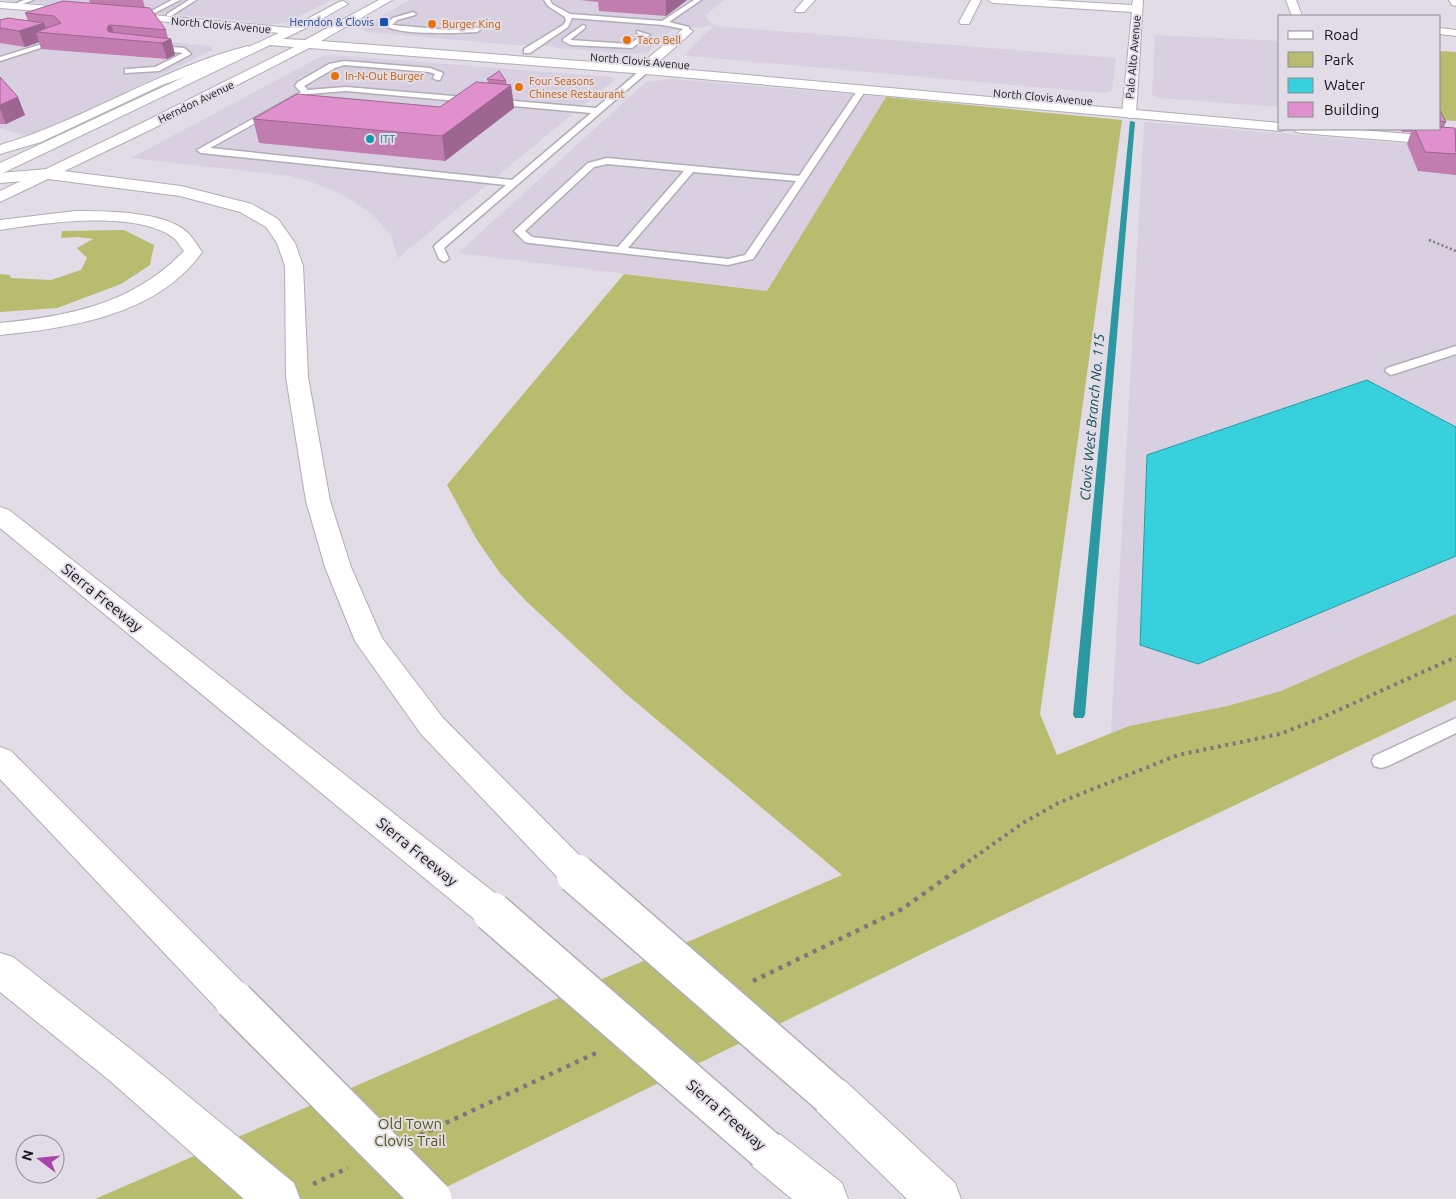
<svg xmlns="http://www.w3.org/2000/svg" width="1456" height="1199" font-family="Ubuntu,sans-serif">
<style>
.built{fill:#d8d0e1}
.green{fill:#b7bc6f}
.water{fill:#36d1dd;stroke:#2c98a2}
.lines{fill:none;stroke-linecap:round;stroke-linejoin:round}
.stream{fill:#2c98a2;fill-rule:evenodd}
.lane-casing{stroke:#b1acb6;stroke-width:3}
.street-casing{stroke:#b1acb6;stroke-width:2}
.secondary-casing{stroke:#b1acb6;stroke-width:2}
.primary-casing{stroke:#b1acb6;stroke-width:2}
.highway-casing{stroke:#b1acb6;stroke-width:2}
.path-far2{stroke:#7c787f;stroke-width:2.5;stroke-dasharray:2 2.5;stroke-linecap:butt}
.path-far1{stroke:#7c787f;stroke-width:4;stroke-dasharray:3 4.5;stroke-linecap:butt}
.path{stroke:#7c787f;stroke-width:4.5;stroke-dasharray:4 5.5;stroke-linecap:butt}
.lane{fill:#fff;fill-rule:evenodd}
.street{fill:#fff;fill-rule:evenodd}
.secondary{fill:#fff;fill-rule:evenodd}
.primary{fill:#fff;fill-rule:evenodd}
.highway{fill:#fff;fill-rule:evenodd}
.highway-bridge-casing{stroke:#b1acb6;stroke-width:42;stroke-linecap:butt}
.highway-bridge{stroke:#fff;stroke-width:39}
.wall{fill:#c17db0}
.shaded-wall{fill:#9d6690}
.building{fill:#e091cd;stroke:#9d6690}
.transit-dot{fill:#1a4fb4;stroke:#e1dce6;stroke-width:2}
.food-dot{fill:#e8710a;stroke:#e1dce6;stroke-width:2}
.culture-dot{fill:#0f9aa8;stroke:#e1dce6;stroke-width:2}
.labels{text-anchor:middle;stroke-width:4;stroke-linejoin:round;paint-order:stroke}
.far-transit-label{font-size:11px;fill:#164399;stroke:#e1dce6;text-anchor:end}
.far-food-label{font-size:11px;fill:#c56008;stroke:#e1dce6;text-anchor:start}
.far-street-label{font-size:11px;fill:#161418;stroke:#e1dce6}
.far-culture-label{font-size:11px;fill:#0d838f;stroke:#e1dce6;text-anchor:start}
.water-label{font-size:14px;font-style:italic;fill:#0a4c51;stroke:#e1dce6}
.near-street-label{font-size:15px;fill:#161418;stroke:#e1dce6}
.near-park-label{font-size:15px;fill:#56590e;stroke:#e1dce6}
</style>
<rect width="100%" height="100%" fill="#e1dce6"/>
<path class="built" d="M 1,0 L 331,0 L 288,22 L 268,25 L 238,20 Z
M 409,0 L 724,0 L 705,16 L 714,26 L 1116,58 L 1112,91 L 1103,93 L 689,56 L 685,54 L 713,26 L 672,30 L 647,53 L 633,54 L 557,48 L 552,46 L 513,45 L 367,32 L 361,28 Z
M 0,22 L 113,37 L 211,46 L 213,50 L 30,137 L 0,128 Z
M 1155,35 L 1280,41 L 1280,107 L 1159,98 L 1152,95 Z
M 332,55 L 611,77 L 614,80 L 398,258 L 391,235 L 373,215 L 347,197 L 314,183 L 290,176 L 131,158 L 322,56 Z
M 673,79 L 886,97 L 767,291 L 458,253 L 646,82 Z
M 1144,122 L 1456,148 L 1456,614 L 1281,691 L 1227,706 L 1129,726 L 1111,733 Z"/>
<path class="green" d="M 1440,51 L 1456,52 L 1456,121 L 1441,120 L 1440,118 Z
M 886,97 L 1122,120 L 1040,714 L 1057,755 L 1129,726 L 1227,706 L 1281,691 L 1456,614 L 1456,700 L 936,947 L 422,1199 L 95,1199 L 842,875 L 625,693 L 525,600 L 500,573 L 477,540 L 447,485 L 624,274 L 767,291 Z
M 124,230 L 154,245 L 150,265 L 121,284 L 57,308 L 0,312 L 0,274 L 10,275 L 11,278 L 51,280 L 81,270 L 87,258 L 77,248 L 93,239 L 79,237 L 61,238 L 62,231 Z"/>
<path class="water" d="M 1367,380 L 1456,427 L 1456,556 L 1198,664 L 1140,645 L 1147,455 Z"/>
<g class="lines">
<path class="stream" d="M 1130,121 L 1135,122 L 1085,715 L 1083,718 L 1075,718 L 1073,715 Z"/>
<defs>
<path id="lane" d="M 24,0 L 33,0 L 15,7 L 10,6 Z
M 172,0 L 180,0 L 145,18 L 140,17 Z
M 189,0 L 196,0 L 171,16 L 167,16 L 167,14 Z
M 544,0 L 550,0 L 552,4 L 570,14 L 662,21 L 694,0 L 701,0 L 669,22 L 689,27 L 689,32 L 685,32 L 683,29 L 663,25 L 572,18 L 568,27 L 530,53 L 524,53 L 524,49 L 563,25 L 566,21 L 565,17 L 548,6 Z
M 413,12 L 416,14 L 415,15 L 397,20 L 392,25 L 449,30 L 477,28 L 480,30 L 477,32 C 457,33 399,36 384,25 L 393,18 Z
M 583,25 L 585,26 L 585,28 L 570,40 L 630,44 L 642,35 L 637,33 L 637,31 L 650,35 L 632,48 L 571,45 L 563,41 L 563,39 Z
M 58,37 L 63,38 L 59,42 L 0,61 L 0,57 L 55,40 Z
M 148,45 L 184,48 L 191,54 L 159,71 L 125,73 L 125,69 L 128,69 L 155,67 L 183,53 L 151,49 L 147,47 Z
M 344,61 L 430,68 L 443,73 L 440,80 L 437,80 L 433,78 L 435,74 L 429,72 L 344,65 L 335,68 L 304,86 L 308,90 L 346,87 L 596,108 L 643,68 L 650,70 L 444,248 L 449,259 L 444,262 L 439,259 L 434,247 L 435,245 L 506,185 L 201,153 L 197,150 L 301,92 L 295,86 L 298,82 L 329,64 ZM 346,91 L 591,113 L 512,180 L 210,148 L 308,94 Z
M 859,88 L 866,90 L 753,259 L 728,265 L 529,243 L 525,242 L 514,231 L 588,163 L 607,158 L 799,176 ZM 607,164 L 684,171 L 618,247 L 532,237 L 525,231 L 594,167 ZM 693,172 L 796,181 L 745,255 L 728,259 L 628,248 Z
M 1456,346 L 1456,354 L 1391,375 L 1385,371 L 1387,368 Z
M 1456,718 L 1456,733 L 1388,766 L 1381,768 L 1374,766 L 1372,761 L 1374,756 Z"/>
<path id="street" d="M 804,0 L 815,0 L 804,12 L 796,12 L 795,10 Z
M 971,0 L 981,0 L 969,24 L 961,24 L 959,22 Z
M 988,0 L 1045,0 L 1132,5 L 1133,0 L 1143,0 L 1136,114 L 1134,117 L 1129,118 L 1122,114 L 1132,12 L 993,3 Z
M 1286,0 L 1296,0 L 1302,16 L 1292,16 Z
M 1449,0 L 1456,0 L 1456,6 L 1452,5 Z
M 687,28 L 693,31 L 691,33 L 655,65 L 647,65 L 645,62 L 647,59 L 683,29 Z
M 1440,28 L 1456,30 L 1456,36 L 1440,34 Z"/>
<path id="secondary" d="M 0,2 L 75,8 L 80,11 L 75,14 L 0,8 Z
M 121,12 L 291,28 L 297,31 L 291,34 L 117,17 L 115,15 Z"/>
<path id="primary" d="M 379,0 L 392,0 L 321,41 L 646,66 L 1280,123 L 1280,129 L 1286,129 L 1280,131 L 646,74 L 309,48 L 152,129 L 0,202 L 0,191 L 142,123 L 294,47 L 270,45 L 5,172 L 0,174 L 0,163 L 298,24 L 339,2 L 343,1 L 348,4 L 306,28 L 283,39 L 305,40 Z
M 1294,129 L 1350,129 L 1456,138 L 1456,146 L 1301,133 L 1296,132 Z"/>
<path id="highway" d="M 248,46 L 254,50 L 252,53 L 162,85 L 41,142 L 0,154 L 0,145 C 85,120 161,68 248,46 Z
M 48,169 L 181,186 L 252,204 L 278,219 L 295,243 L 303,266 L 308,377 L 330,501 L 351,567 L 382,638 L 443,718 L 588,864 L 594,874 L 588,884 L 576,888 L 564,884 L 421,734 L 355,641 L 325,567 L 306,501 L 286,377 L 285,266 L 277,243 L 266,227 L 240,212 L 180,196 L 48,179 L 0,183 L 0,173 Z
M 75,211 C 105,211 166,211 188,233 C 193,238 198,246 202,252 C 158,315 70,328 0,335 L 0,323 C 70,316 133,304 184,251 C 181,248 178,242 175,239 C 138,209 44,223 0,230 L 0,220 Z
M 0,507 L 9,510 L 505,901 L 510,912 L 505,923 L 492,927 L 479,923 L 0,528 Z
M 0,747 L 11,751 L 248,988 L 253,1000 L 248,1012 L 234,1017 L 220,1012 L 0,779 Z
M 0,953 L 13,957 L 137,1054 L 294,1183 L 300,1199 L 244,1199 L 109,1080 L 0,992 Z
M 830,1075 L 845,1081 L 955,1183 L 961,1199 L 907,1199 L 815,1109 L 809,1095 L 815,1081 Z
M 766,1129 L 781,1135 L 842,1183 L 848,1199 L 792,1199 L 751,1165 L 745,1150 L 751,1135 Z"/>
</defs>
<use href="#lane" class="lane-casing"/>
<use href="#street" class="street-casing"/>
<use href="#secondary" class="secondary-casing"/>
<use href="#primary" class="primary-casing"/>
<use href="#highway" class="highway-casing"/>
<path class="path-far2" d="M 1429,240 L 1456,251"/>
<path class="path-far1" d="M 962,866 L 1023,823 L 1058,803 L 1178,755 L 1280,734 L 1321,718 L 1456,657"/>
<path class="path" d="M 753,981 L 902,909 L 964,865
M 420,1135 L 598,1052
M 313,1184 L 348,1168"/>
<use href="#lane" class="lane"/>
<use href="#street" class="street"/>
<use href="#secondary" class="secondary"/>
<use href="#primary" class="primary"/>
<use href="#highway" class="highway"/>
<defs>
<path id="highway-bridge" d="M 576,874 L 830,1095
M 492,912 L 766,1150
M 234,1000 L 432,1199"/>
</defs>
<use href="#highway-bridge" class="highway-bridge-casing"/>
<use href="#highway-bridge" class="highway-bridge"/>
</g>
<path class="wall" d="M 89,0 L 143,0 L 145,8 L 166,30 L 168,38 L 171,39 L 175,55 L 167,59 L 41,49 L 39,42 L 25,47 L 0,43 L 0,20 L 28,21 L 25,13 L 90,3 Z
M 580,0 L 687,0 L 666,16 L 599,11 L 598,2 Z
M 0,77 L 25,115 L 6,124 L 0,124 Z
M 487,79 L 506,81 L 507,84 L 511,85 L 514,108 L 445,161 L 259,143 L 253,119 L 440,107 L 488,83 Z
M 1440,111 L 1446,122 L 1444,127 L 1456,129 L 1456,175 L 1418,171 L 1407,144 L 1411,132 L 1402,132 L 1400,129 L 1440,129 Z"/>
<path class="shaded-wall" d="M 666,0 L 687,0 L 666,16 Z
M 44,23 L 47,33 L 36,32 L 39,42 L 25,47 L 19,31 Z
M 111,25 L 116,39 L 107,30 L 108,26 Z
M 171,39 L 175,55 L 167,59 L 162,43 Z
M 511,85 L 514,108 L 445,161 L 442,136 Z
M 18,97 L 25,115 L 6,124 L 0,109 L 0,105 Z"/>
<path class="building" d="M 63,1 L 150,8 L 166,30 L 111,25 L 108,26 L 107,30 L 109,32 L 171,39 L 162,43 L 36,32 L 61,23 L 54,16 L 25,13 Z
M 8,18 L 44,23 L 19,31 L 0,28 L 0,20 Z
M 499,71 L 506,81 L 487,79 Z
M 0,77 L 18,97 L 0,105 Z
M 476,82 L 511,85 L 442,136 L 253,119 L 297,94 L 440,107 Z
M 1440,111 L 1446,122 L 1440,121 Z
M 1440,127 L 1455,128 L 1456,154 L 1425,152 L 1415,129 L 1440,129 Z"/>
<rect class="transit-dot" x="379" y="17" width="10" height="10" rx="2.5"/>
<g class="food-dot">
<circle cx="432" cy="24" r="5"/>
<circle cx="627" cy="40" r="5"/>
<circle cx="335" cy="76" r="5"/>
<circle cx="519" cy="87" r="5"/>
</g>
<circle class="culture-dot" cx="370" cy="139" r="5"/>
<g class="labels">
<g class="far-transit-label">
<text x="374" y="26">Herndon &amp; Clovis</text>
</g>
<g class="far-food-label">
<text x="442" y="28">Burger King</text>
<text x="637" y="44">Taco Bell</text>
<text x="345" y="80">In-N-Out Burger</text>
<text x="529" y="85">Four Seasons<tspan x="529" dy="13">Chinese Restaurant</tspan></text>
</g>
<g class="far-street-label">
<text transform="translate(221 25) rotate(5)" y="4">North Clovis Avenue</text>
<text transform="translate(1133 57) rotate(-85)" y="4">Palo Alto Avenue</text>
<text transform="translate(640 61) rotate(5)" y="4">North Clovis Avenue</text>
<text transform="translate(1043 97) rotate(5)" y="4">North Clovis Avenue</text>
<text transform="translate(196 102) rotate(-26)" y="4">Herndon Avenue</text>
</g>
<g class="far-culture-label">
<text x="380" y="143">ITT</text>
</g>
<g class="water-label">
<text transform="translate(1092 417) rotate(-85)" y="5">Clovis West Branch No. 115</text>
</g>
<g class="near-street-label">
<text transform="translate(102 598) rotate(39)" y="5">Sierra Freeway</text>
<text transform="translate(417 852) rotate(39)" y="5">Sierra Freeway</text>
<text transform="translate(726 1115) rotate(41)" y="5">Sierra Freeway</text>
</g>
<g class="near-park-label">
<text x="410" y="1129">Old Town<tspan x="410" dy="17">Clovis Trail</tspan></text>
</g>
</g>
<rect x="1278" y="15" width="162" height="115" fill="#e1dce6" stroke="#908c94"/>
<rect x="1288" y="31" width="25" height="8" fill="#ffffff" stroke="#908c94"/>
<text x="1324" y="40" font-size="15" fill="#161418">Road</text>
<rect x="1288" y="52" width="25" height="15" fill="#b7bc6f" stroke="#908c94"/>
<text x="1324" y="65" font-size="15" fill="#161418">Park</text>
<rect x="1288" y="78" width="25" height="15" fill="#36d1dd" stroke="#908c94"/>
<text x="1324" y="90" font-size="15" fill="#161418">Water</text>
<rect x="1288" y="102" width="25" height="15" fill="#e091cd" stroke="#908c94"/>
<text x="1324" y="115" font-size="15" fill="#161418">Building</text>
<g transform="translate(40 1159) rotate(286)"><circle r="24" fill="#e1dce6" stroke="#908c94"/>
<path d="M0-4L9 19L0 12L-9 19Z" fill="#a743a9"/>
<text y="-8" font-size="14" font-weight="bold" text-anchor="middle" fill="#161418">N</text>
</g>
</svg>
